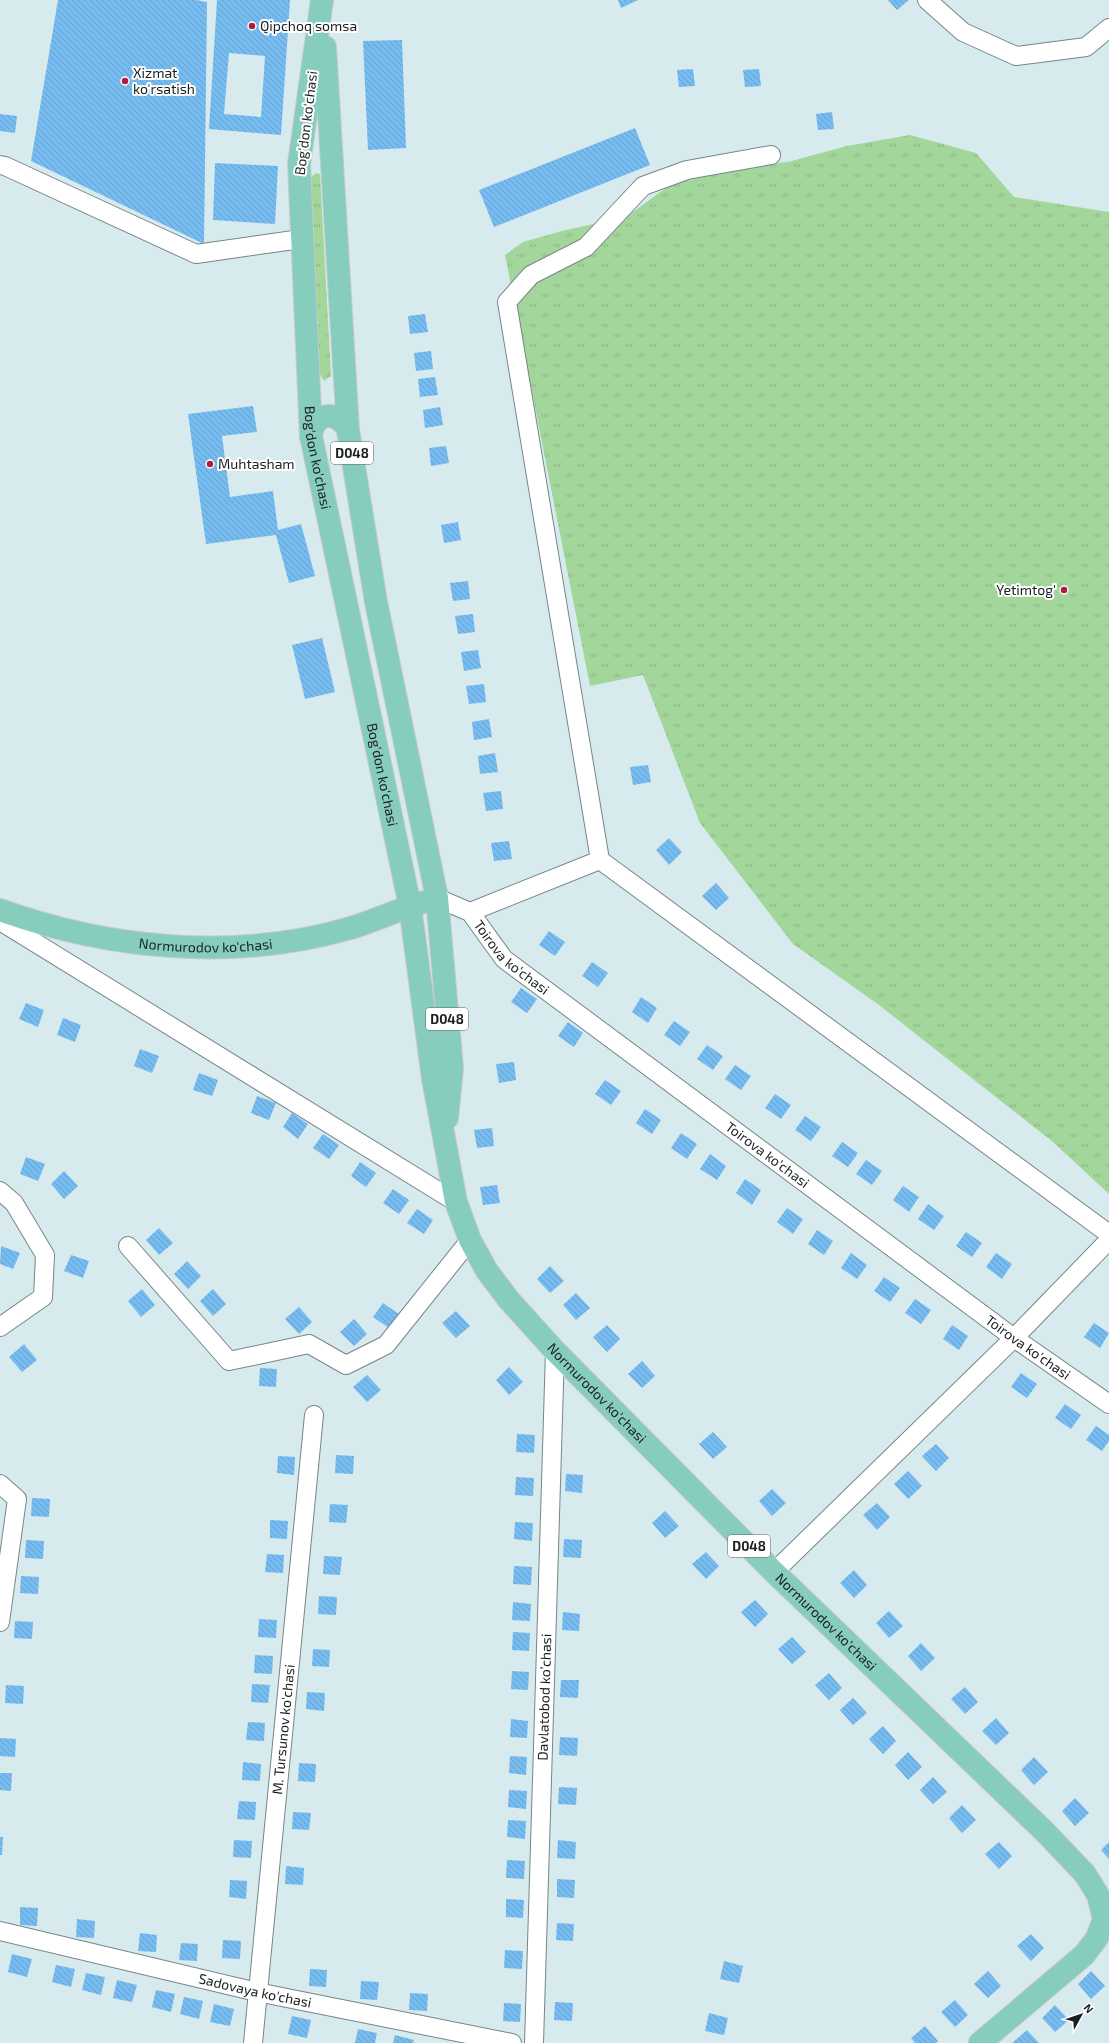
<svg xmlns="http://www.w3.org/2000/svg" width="1109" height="2043" font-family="'Exo 2',sans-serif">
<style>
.grass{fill:url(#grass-tufts)}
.building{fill:url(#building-back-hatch);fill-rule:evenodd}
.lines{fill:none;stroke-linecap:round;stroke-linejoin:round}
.minor-casing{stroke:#768689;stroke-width:20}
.major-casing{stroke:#c8c9ca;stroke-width:24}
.minor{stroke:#fff;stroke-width:18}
.major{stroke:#86cdbe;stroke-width:22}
.poi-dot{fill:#b01c3a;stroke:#fff;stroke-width:1.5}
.labels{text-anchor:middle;stroke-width:4;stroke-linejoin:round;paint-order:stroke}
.shield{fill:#fff;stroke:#5e6264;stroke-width:1}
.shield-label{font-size:13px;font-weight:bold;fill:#191f21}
.poi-label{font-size:14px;fill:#191f21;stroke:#fff;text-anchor:start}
.street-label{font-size:14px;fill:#191f21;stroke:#fff}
</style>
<defs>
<pattern id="grass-tufts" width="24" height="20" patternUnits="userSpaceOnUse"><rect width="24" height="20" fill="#a3d69b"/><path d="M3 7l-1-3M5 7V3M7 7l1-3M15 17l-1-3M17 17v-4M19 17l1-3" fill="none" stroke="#8cb785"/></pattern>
<pattern id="building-back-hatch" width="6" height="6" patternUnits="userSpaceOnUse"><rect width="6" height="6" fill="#77bcf1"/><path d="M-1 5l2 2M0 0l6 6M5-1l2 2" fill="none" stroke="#66a1ce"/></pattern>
</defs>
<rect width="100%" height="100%" fill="#d7eaed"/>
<path class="grass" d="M 910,135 L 976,153 L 1014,197 L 1109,212 L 1109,1194 L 1053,1142 L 879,1005 L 793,944 L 700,823 L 643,675 L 590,686 L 505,255 L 523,242 L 566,230 L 626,217 L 670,185 L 701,176 L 742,166 L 788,162 L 847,146 Z
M 316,173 L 320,174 L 331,376 L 324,381 L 319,373 L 311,190 L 311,177 Z"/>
<path class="building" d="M 58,0 L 196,0 L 207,2 L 204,244 L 31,161 Z
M 217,0 L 290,0 L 281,135 L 209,129 ZM 229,53 L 265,56 L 261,117 L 224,114 Z
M 618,0 L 638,0 L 621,8 Z
M 888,0 L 909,0 L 897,10 Z
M 402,40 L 406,148 L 368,150 L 363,41 Z
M 693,69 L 695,86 L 679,87 L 677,70 Z
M 759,69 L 761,86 L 745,87 L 743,70 Z
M 832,112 L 834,129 L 818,130 L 816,114 Z
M 0,114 L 17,116 L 15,133 L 0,131 Z
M 635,128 L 650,165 L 494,227 L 479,190 Z
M 215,163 L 278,166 L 275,224 L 213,220 Z
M 425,314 L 428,332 L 410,334 L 408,316 Z
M 431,351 L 433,369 L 416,371 L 414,353 Z
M 435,377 L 438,395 L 420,397 L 418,379 Z
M 253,406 L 257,432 L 222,436 L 230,497 L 273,491 L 278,530 L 301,524 L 315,576 L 289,583 L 276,535 L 206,544 L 188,414 Z
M 440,407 L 443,425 L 425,428 L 423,410 Z
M 446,446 L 449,463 L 431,466 L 429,448 Z
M 458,522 L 461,540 L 444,543 L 441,525 Z
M 468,581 L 470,599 L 453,601 L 450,583 Z
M 473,614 L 475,632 L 458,634 L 455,616 Z
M 322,638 L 335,692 L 305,699 L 292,645 Z
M 478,650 L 481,668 L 464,671 L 461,652 Z
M 484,684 L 486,702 L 469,704 L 466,686 Z
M 489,719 L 492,737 L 474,740 L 472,722 Z
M 495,753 L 498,772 L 480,774 L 478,756 Z
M 648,765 L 651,782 L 633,785 L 630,767 Z
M 501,791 L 503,809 L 486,811 L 483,793 Z
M 669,838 L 682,852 L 669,865 L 656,850 Z
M 509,841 L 512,859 L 494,861 L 491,843 Z
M 716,883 L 729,898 L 716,910 L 702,896 Z
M 549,931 L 565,942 L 555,956 L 539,945 Z
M 592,962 L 608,973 L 598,987 L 582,976 Z
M 521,988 L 537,999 L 527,1013 L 511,1002 Z
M 641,997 L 657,1008 L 648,1023 L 632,1012 Z
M 26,1003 L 44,1010 L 38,1027 L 19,1019 Z
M 63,1018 L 81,1025 L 75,1042 L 57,1035 Z
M 674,1021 L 690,1032 L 680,1046 L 664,1035 Z
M 568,1022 L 583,1033 L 574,1047 L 558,1036 Z
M 707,1045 L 723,1056 L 713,1070 L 697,1059 Z
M 140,1049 L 159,1056 L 152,1073 L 134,1066 Z
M 514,1062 L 516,1080 L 499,1083 L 496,1064 Z
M 735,1065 L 751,1076 L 741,1090 L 725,1079 Z
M 199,1073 L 218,1080 L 212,1096 L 193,1090 Z
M 605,1080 L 621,1091 L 611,1105 L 595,1094 Z
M 775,1094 L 791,1105 L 781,1119 L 765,1108 Z
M 257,1096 L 276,1103 L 269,1120 L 251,1113 Z
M 645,1109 L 661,1120 L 652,1134 L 636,1123 Z
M 292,1113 L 308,1124 L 298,1139 L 283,1127 Z
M 805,1116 L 821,1127 L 811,1141 L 795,1130 Z
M 492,1128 L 494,1146 L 477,1148 L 474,1130 Z
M 681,1133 L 697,1144 L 687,1159 L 671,1148 Z
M 323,1134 L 339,1145 L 329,1159 L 313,1148 Z
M 842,1142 L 858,1153 L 848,1167 L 832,1156 Z
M 710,1154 L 726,1166 L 717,1180 L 700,1169 Z
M 26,1157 L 45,1164 L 38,1181 L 20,1174 Z
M 866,1160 L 882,1171 L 872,1185 L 856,1174 Z
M 360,1162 L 376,1173 L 366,1187 L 351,1176 Z
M 64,1171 L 78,1186 L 64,1199 L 51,1184 Z
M 745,1179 L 761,1190 L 752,1205 L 736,1193 Z
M 497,1185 L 500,1203 L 483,1205 L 480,1187 Z
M 903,1186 L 919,1197 L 909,1212 L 893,1200 Z
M 393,1189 L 409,1200 L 399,1214 L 383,1203 Z
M 928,1204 L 944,1216 L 934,1230 L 918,1219 Z
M 787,1208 L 803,1219 L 793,1234 L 777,1222 Z
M 417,1209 L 433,1220 L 424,1234 L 407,1223 Z
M 159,1228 L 173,1243 L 159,1255 L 146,1240 Z
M 817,1230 L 833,1241 L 824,1255 L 808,1244 Z
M 966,1232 L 982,1243 L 972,1257 L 956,1246 Z
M 1,1246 L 20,1253 L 13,1269 L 0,1264 Z
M 851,1253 L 867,1265 L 857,1279 L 841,1268 Z
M 996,1253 L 1012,1264 L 1002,1279 L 986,1267 Z
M 71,1255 L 89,1261 L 83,1278 L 64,1271 Z
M 187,1261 L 201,1276 L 188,1289 L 174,1274 Z
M 550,1266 L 564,1281 L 550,1293 L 537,1279 Z
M 884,1277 L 900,1288 L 890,1302 L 874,1291 Z
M 142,1289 L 155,1305 L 141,1317 L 128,1301 Z
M 213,1289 L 226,1304 L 213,1316 L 200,1301 Z
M 576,1293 L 590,1308 L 576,1320 L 563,1305 Z
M 915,1299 L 931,1310 L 921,1324 L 905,1313 Z
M 383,1303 L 399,1314 L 389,1328 L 373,1317 Z
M 299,1307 L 312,1322 L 299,1334 L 285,1319 Z
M 456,1311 L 470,1326 L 456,1338 L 442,1323 Z
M 354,1319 L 367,1334 L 354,1346 L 340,1332 Z
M 1094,1323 L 1109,1333 L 1100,1348 L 1084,1337 Z
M 607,1325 L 620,1339 L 607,1352 L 593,1337 Z
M 952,1325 L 968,1336 L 959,1350 L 943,1339 Z
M 24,1344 L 37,1360 L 22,1372 L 9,1357 Z
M 642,1361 L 655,1376 L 642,1388 L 628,1374 Z
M 509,1367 L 523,1382 L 509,1395 L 496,1380 Z
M 260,1368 L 277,1369 L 276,1387 L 259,1386 Z
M 1021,1373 L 1037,1384 L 1027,1398 L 1011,1387 Z
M 367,1375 L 381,1390 L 367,1402 L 353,1387 Z
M 1065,1404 L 1081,1415 L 1071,1429 L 1055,1418 Z
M 1096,1426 L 1109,1435 L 1109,1441 L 1102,1451 L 1086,1440 Z
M 713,1432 L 727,1447 L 713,1459 L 699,1444 Z
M 517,1434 L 535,1435 L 534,1453 L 516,1452 Z
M 936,1444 L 949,1458 L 936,1471 L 922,1456 Z
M 336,1455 L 354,1456 L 353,1474 L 335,1473 Z
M 278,1456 L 295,1457 L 294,1475 L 277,1473 Z
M 908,1471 L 922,1486 L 908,1499 L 894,1484 Z
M 566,1474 L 583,1475 L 582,1493 L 565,1491 Z
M 516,1477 L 534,1478 L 533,1496 L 515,1495 Z
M 772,1489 L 786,1503 L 772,1516 L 759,1501 Z
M 32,1498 L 50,1499 L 49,1517 L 31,1516 Z
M 877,1503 L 890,1517 L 877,1530 L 863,1515 Z
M 330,1504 L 348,1505 L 346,1523 L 329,1522 Z
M 665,1511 L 679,1526 L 665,1538 L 652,1523 Z
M 270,1520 L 288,1521 L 287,1539 L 270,1538 Z
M 515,1522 L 533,1523 L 532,1541 L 514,1539 Z
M 564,1539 L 582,1540 L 581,1558 L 563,1557 Z
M 26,1540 L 44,1541 L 43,1559 L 25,1558 Z
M 706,1552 L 719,1566 L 706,1579 L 692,1564 Z
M 267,1554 L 284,1555 L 283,1573 L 265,1572 Z
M 324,1556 L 342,1557 L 340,1575 L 323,1574 Z
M 514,1566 L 532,1567 L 531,1585 L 513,1584 Z
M 854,1570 L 867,1585 L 854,1598 L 840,1583 Z
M 21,1576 L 39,1577 L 38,1594 L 20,1593 Z
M 319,1596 L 337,1597 L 336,1615 L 318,1614 Z
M 755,1600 L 768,1614 L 755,1627 L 741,1612 Z
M 513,1602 L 531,1604 L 530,1621 L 512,1620 Z
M 889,1611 L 903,1626 L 889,1638 L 876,1623 Z
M 563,1612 L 580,1614 L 579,1631 L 562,1630 Z
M 259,1619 L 277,1620 L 276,1638 L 258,1637 Z
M 15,1621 L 33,1622 L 32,1639 L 14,1638 Z
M 513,1632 L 530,1633 L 529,1651 L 512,1650 Z
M 792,1637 L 806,1652 L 792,1664 L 778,1649 Z
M 921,1643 L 935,1658 L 921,1671 L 908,1656 Z
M 313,1649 L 330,1650 L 329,1667 L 312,1666 Z
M 255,1655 L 273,1656 L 272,1674 L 254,1673 Z
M 512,1671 L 529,1672 L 528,1690 L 511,1689 Z
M 829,1673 L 842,1688 L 829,1700 L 815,1685 Z
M 561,1680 L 579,1680 L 578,1698 L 560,1697 Z
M 252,1684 L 270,1685 L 268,1703 L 251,1702 Z
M 6,1685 L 24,1686 L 23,1704 L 5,1703 Z
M 965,1687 L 978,1702 L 965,1714 L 951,1699 Z
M 307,1692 L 325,1693 L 324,1711 L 306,1709 Z
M 853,1698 L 867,1713 L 853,1725 L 840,1710 Z
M 996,1718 L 1009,1733 L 996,1745 L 982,1731 Z
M 511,1719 L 528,1721 L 527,1738 L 510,1737 Z
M 248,1722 L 265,1723 L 264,1741 L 246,1740 Z
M 883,1726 L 896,1741 L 883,1754 L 869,1739 Z
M 560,1737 L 578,1738 L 577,1756 L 559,1755 Z
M 0,1738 L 16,1739 L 15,1757 L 0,1756 Z
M 908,1752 L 922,1767 L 908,1780 L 895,1765 Z
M 510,1756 L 527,1757 L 526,1775 L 509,1773 Z
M 1034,1757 L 1048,1772 L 1034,1785 L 1021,1770 Z
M 243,1762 L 261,1764 L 260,1781 L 242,1780 Z
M 299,1763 L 316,1764 L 315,1782 L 298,1781 Z
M 0,1773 L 12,1773 L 11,1791 L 0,1790 Z
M 933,1777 L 947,1792 L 933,1804 L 920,1790 Z
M 559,1787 L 577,1788 L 576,1805 L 558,1804 Z
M 509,1790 L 527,1791 L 526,1809 L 508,1807 Z
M 1075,1798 L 1089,1813 L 1075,1826 L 1062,1811 Z
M 239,1801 L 256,1802 L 255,1820 L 237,1819 Z
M 962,1805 L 976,1820 L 962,1833 L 949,1818 Z
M 293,1812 L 311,1813 L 309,1830 L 292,1829 Z
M 508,1820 L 526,1821 L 525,1839 L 507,1837 Z
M 0,1837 L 3,1837 L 2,1855 L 0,1855 Z
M 234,1840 L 252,1841 L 251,1858 L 233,1857 Z
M 558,1840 L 576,1842 L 575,1859 L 557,1858 Z
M 999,1842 L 1012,1856 L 999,1869 L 985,1854 Z
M 1109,1842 L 1109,1859 L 1101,1850 Z
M 507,1860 L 525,1861 L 524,1879 L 506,1878 Z
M 286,1866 L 304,1868 L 303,1885 L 285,1884 Z
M 557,1879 L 575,1880 L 574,1898 L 557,1897 Z
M 230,1880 L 247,1881 L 246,1899 L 229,1897 Z
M 506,1899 L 524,1900 L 523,1918 L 506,1917 Z
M 20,1907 L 38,1908 L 37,1926 L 20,1925 Z
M 77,1919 L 95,1921 L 94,1938 L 76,1937 Z
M 557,1923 L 574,1924 L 573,1941 L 556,1940 Z
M 140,1933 L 157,1935 L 156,1952 L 138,1951 Z
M 1031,1934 L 1044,1948 L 1031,1961 L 1017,1946 Z
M 223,1940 L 241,1941 L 240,1959 L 222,1958 Z
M 181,1943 L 198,1944 L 197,1961 L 179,1960 Z
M 505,1950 L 523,1951 L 522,1969 L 504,1968 Z
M 12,1954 L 32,1959 L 27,1977 L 8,1972 Z
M 724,1961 L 743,1966 L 739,1983 L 720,1979 Z
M 56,1965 L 75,1969 L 71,1987 L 52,1982 Z
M 310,1969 L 327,1970 L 326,1987 L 309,1986 Z
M 988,1971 L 1001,1986 L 988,1998 L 974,1984 Z
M 1091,1971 L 1105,1986 L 1091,1999 L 1078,1984 Z
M 86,1973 L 105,1977 L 101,1995 L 82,1990 Z
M 117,1980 L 137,1985 L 132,2002 L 113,1998 Z
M 361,1981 L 379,1982 L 377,2000 L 360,1999 Z
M 156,1990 L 175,1994 L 171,2012 L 152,2007 Z
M 410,1993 L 428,1994 L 427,2011 L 409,2010 Z
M 184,1997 L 203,2001 L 199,2019 L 180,2014 Z
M 955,2000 L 968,2015 L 955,2027 L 941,2012 Z
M 555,2002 L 573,2003 L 572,2021 L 554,2020 Z
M 504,2003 L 521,2004 L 520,2022 L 503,2021 Z
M 214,2004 L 234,2009 L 230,2026 L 210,2022 Z
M 1055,2005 L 1069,2020 L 1055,2032 L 1042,2018 Z
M 709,2013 L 728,2018 L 724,2035 L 705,2031 Z
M 292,2016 L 311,2020 L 307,2038 L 288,2034 Z
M 925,2026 L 938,2041 L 936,2043 L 915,2043 L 911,2038 Z
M 358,2029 L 377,2033 L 375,2043 L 355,2043 Z
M 1027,2030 L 1039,2043 L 1012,2043 Z
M 395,2035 L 414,2040 L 413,2043 L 393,2043 Z"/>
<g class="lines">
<defs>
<g id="minor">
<path d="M 927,0 L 963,32 L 1016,56 L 1086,47 L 1109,28"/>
<path d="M 0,165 L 5,166 L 196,254 L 301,239"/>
<path d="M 600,860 L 1109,1234"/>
<path id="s1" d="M 437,898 L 470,912 L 504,959 L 1014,1338 L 1109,1404"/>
<path d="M 470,912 L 600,860 L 507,302 L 531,275 L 586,247 L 643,186 L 687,170 L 771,155"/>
<path d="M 0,921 L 456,1202"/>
<path d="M 0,1191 L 14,1203 L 45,1255 L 43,1297 L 0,1327"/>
<path d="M 128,1246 L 229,1361 L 309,1344 L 346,1365 L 386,1345 L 470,1240"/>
<path d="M 0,1484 L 17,1499 L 0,1622"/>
<path d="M 774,1572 L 1014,1338 L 1109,1240"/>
<path id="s2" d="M 0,1931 L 257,1992 L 512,2043"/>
<path id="s3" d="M 253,2043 L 314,1415"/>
<path id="s4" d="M 534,2043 L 555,1351"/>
</g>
<g id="major">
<path id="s5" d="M 322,0 L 299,164 L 311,436 L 410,906 L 433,1079 L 456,1202 L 470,1240 L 487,1271 L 509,1300 L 555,1351 L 774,1572 L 1045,1832 L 1085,1874 L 1098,1895 L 1104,1919 L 1097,1938 L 1084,1955 L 980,2043"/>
<path d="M 325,47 L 348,430 L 376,602 L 437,898 L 452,1068 L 447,1118"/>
<path d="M 311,436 C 314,412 337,409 348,430"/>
<path id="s6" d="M 0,910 C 109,949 234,961 347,929 C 373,922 398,909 424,902"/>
</g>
</defs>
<use href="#minor" class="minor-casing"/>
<use href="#major" class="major-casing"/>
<use href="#minor" class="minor"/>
<use href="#major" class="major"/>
</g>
<g class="poi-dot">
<circle cx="252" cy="26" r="4"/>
<circle cx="125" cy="81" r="4"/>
<circle cx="210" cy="464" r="4"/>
<circle cx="1064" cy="590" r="4"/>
</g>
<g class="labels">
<g class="shield">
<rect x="331" y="442" width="42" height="22" rx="3"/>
<rect x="426" y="1008" width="42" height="22" rx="3"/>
<rect x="728" y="1535" width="42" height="22" rx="3"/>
</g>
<g class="shield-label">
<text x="352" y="458">D048</text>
<text x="447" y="1024">D048</text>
<text x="749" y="1551">D048</text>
</g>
<g class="poi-label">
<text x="260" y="31">Qipchoq somsa</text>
<text x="133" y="78">Xizmat<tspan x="133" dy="16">ko'rsatish</tspan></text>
<text x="218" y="469">Muhtasham</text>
<text x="1056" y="595" text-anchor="end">Yetimtog'</text>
</g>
<g class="street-label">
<text transform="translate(306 123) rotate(-83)" y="5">Bog'don ko'chasi</text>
<text dy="5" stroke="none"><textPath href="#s5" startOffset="460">Bog'don ko'chasi</textPath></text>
<text dy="5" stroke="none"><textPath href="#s5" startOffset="784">Bog'don ko'chasi</textPath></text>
<text dy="5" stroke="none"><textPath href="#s6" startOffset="210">Normurodov ko'chasi</textPath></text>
<text dy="5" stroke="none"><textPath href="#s1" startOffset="98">Toirova ko'chasi</textPath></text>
<text dy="5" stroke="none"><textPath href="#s1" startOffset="422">Toirova ko'chasi</textPath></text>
<text dy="5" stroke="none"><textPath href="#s1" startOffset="746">Toirova ko'chasi</textPath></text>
<text dy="5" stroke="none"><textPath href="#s5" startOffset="1458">Normurodov ko'chasi</textPath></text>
<text dy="5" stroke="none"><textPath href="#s5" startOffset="1782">Normurodov ko'chasi</textPath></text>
<text dy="5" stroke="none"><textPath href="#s4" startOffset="346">Davlatobod ko’chasi</textPath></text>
<text dy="5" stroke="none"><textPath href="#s3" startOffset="315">M. Tursunov ko'chasi</textPath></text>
<text dy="5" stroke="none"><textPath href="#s2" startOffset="262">Sadovaya ko'chasi</textPath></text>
</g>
</g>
<g transform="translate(1081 2015) rotate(50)" stroke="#ffffff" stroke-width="3" paint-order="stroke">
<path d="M0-3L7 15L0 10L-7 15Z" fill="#191f21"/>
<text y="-6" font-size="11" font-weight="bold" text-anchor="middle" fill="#191f21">N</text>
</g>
</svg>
